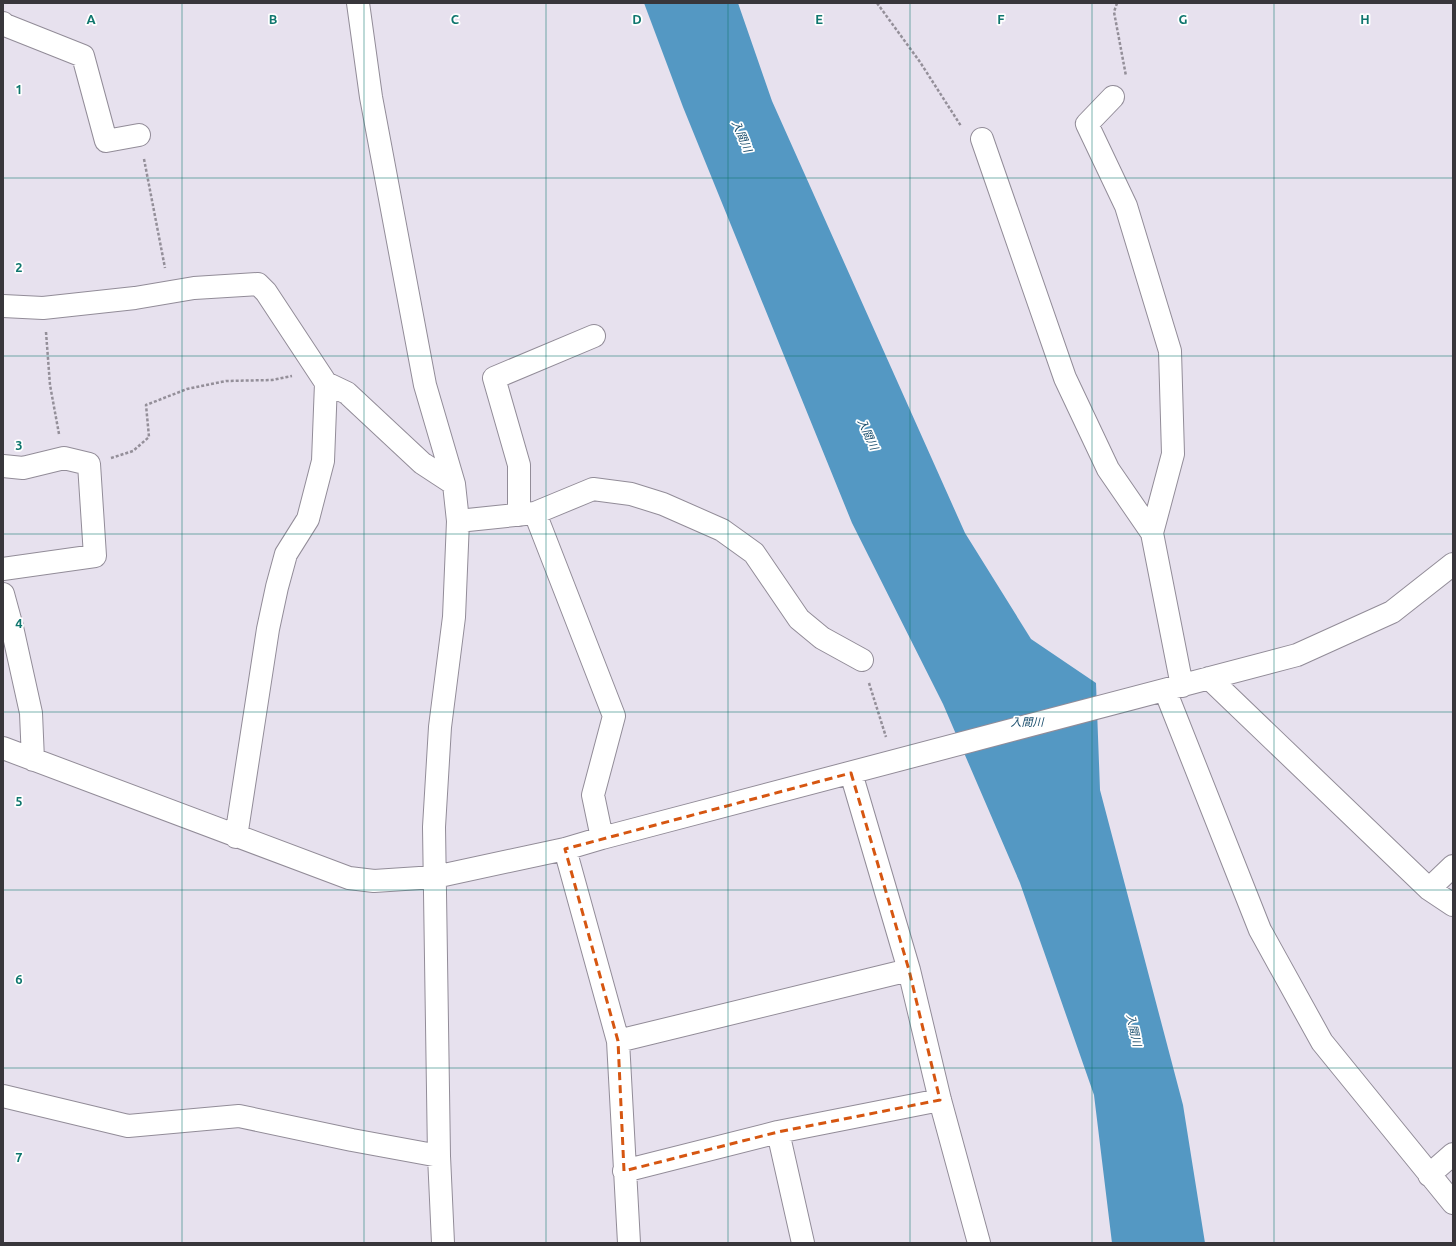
<svg xmlns="http://www.w3.org/2000/svg" width="1456" height="1246" font-family="Ubuntu,'Noto Sans JP',sans-serif">
<style>
.water{fill:#5498c3}
.lines{fill:none;stroke-linecap:round;stroke-linejoin:round}
.minor-casing{stroke:#928c98;stroke-width:24}
.path{stroke:#948f99;stroke-width:2.5;stroke-dasharray:3 2;stroke-linecap:butt}
.minor{stroke:#fff;stroke-width:22}
.marked{fill:none;stroke:#d65611;stroke-width:3;stroke-dasharray:8 5;stroke-linejoin:round}
.grid{fill:none;stroke:#0f766e;stroke-width:1;stroke-opacity:0.55}
.labels{text-anchor:middle;stroke-width:3.5;stroke-linejoin:round;paint-order:stroke}
.water-label{font-size:11px;font-style:italic;fill:#194d6c;stroke:#fff}
.grid-label{font-size:13px;text-anchor:middle;font-weight:bold;fill:#0f766e;stroke:#fff;stroke-width:3.5;stroke-linejoin:round;paint-order:stroke}
</style>
<rect width="100%" height="100%" fill="#e7e1ee"/>
<path class="water" d="M 644,3 L 738,3 L 772,101 L 965,533 L 1031,639 L 1096,683 L 1100,790 L 1183,1105 L 1205,1243 L 1112,1243 L 1094,1095 L 1020,883 L 943,704 L 852,523 L 683,107 Z"/>
<g class="lines">
<defs>
<path id="minor" d="M 358,3 L 371,97 L 425,385 L 454,484 L 458,521 L 454,617 L 440,727 L 434,827 L 439,1156 L 443,1243
M 3,23 L 5,25 L 83,56 L 106,141 L 139,135
M 1113,97 L 1087,124 L 1126,206 L 1170,351 L 1173,454 L 1152,533 L 1182,686
M 982,139 L 1065,378 L 1108,469 L 1152,533
M 3,306 L 43,308 L 135,298 L 194,288 L 258,284 L 266,292 L 326,383 L 323,461 L 308,519 L 286,554 L 277,587 L 268,629 L 236,837
M 326,383 L 347,393 L 422,463 L 454,484
M 3,466 L 23,468 L 64,458 L 89,464 L 95,556 L 3,569
M 535,513 L 614,716 L 593,795 L 602,838
M 519,515 L 519,465 L 494,378 L 594,336
M 458,521 L 535,513 L 593,489 L 631,494 L 663,504 L 722,530 L 754,553 L 799,619 L 822,638 L 862,660
M 3,594 L 12,627 L 31,713 L 33,760
M 1209,678 L 1429,889 L 1453,905
M 1165,690 L 1260,930 L 1322,1042 L 1453,1203
M 3,748 L 349,878 L 374,881 L 435,877 L 565,849 L 602,838 L 1297,655 L 1392,612 L 1453,564
M 851,773 L 909,970 L 940,1100 L 979,1243
M 565,849 L 618,1041 L 629,1243
M 1429,889 L 1453,866
M 618,1041 L 909,970
M 3,1096 L 128,1126 L 239,1116 L 352,1140 L 439,1156
M 778,1132 L 803,1243
M 624,1171 L 778,1132 L 940,1100
M 1429,1175 L 1453,1154"/>
</defs>
<use href="#minor" class="minor-casing"/>
<path class="path" d="M 877,3 L 920,62 L 961,126
M 1117,3 L 1114,12 L 1126,76
M 144,159 L 165,268
M 46,332 L 50,385 L 59,434
M 111,458 L 133,451 L 149,437 L 146,405 L 187,389 L 226,381 L 272,380 L 292,376
M 869,683 L 886,737"/>
<use href="#minor" class="minor"/>
</g>
<path class="marked" d="M 851,773 L 909,970 L 940,1100 L 778,1132 L 624,1171 L 618,1041 L 565,849 Z"/>
<path class="grid" d="M 182,3 L 182,1243M 364,3 L 364,1243M 546,3 L 546,1243M 728,3 L 728,1243M 910,3 L 910,1243M 1092,3 L 1092,1243M 1274,3 L 1274,1243M 3,178 L 1453,178M 3,356 L 1453,356M 3,534 L 1453,534M 3,712 L 1453,712M 3,890 L 1453,890M 3,1068 L 1453,1068"/>
<g class="labels">
<g class="water-label">
<text transform="translate(742 136) rotate(67)" y="4">入間川</text>
<text transform="translate(868 434) rotate(65)" y="4">入間川</text>
<text x="1027" y="726">入間川</text>
<text transform="translate(1134 1030) rotate(77)" y="4">入間川</text>
</g>
</g>
<g class="grid-label">
<text x="91" y="24">A</text>
<text x="273" y="24">B</text>
<text x="455" y="24">C</text>
<text x="637" y="24">D</text>
<text x="819" y="24">E</text>
<text x="1001" y="24">F</text>
<text x="1183" y="24">G</text>
<text x="1365" y="24">H</text>
<text x="19" y="94">1</text>
<text x="19" y="272">2</text>
<text x="19" y="450">3</text>
<text x="19" y="628">4</text>
<text x="19" y="806">5</text>
<text x="19" y="984">6</text>
<text x="19" y="1162">7</text>
</g>
<rect width="1456" height="1246" fill="none" stroke="#38363b" stroke-width="8"/>
</svg>
